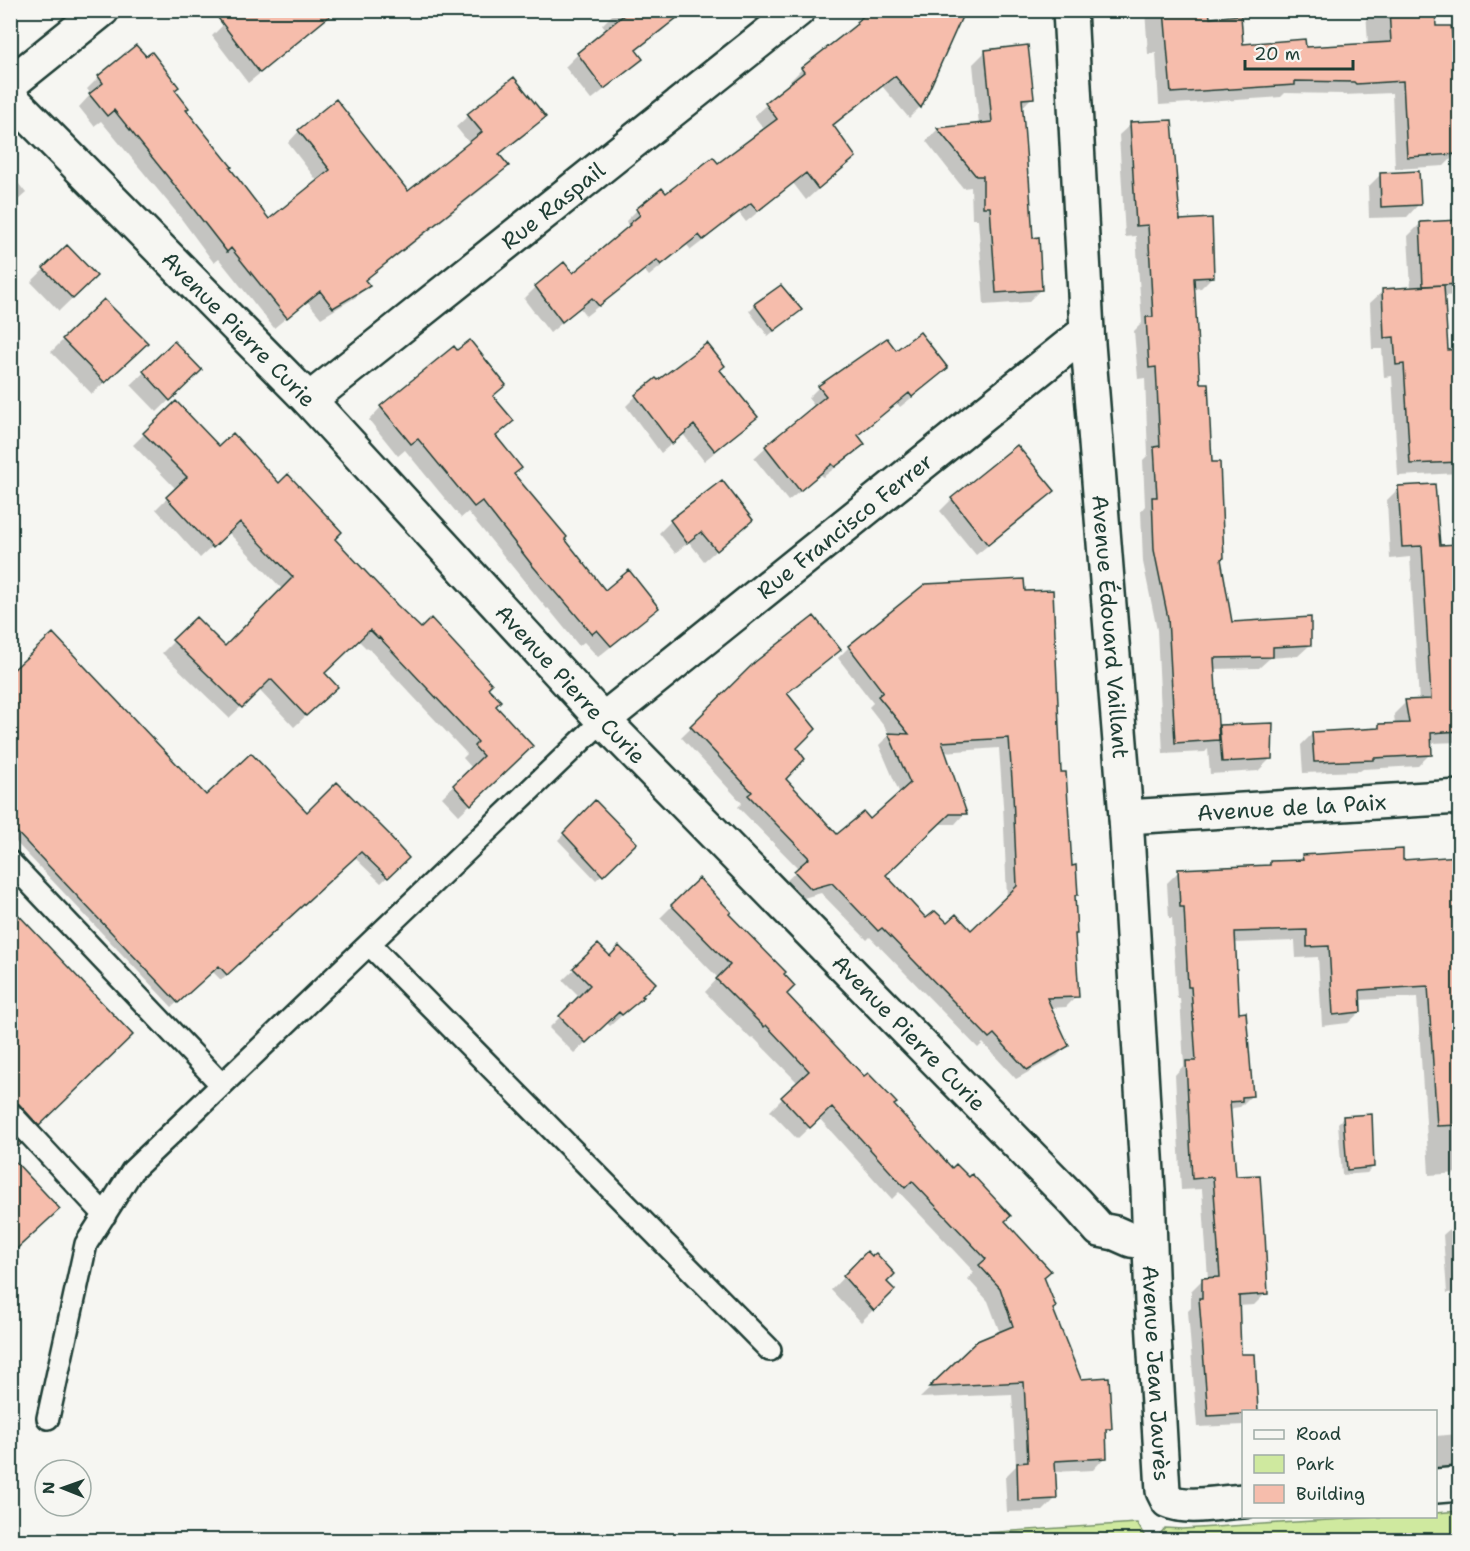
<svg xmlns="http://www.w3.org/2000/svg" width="1470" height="1551" font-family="'Shantell Sans',sans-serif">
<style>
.green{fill:#cfe99f;stroke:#77936a;stroke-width:1.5}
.shadow{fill:#0003;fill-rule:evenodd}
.building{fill:#f6bdac;stroke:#1f3d34;stroke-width:1.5;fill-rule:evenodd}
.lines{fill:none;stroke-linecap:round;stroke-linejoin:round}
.lane-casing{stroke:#1f3d34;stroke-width:26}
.street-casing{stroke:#1f3d34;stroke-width:38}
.lane{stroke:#f6f6f2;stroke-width:21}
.street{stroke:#f6f6f2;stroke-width:33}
.labels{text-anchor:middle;stroke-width:6;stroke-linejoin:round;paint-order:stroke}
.street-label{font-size:22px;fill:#1f3d34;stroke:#f6f6f2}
</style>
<rect width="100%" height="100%" fill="#f6f6f2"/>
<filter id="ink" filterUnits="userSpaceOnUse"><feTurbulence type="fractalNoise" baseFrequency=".0167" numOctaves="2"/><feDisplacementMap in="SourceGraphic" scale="12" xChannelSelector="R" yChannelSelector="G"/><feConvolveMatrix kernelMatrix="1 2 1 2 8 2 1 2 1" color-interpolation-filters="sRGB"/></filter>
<g filter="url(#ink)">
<path class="green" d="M 1459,1511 L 1459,1540 L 1155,1540 L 1165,1528 L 1182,1529 L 1379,1517 L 1436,1516 L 1436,1513 Z
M 1137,1523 L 1145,1537 L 1145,1540 L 877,1540 Z"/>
<path class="shadow" d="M 10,10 L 21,10 L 10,19 Z
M 242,10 L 316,26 L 305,37 L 248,83 L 212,36 L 223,25 Z
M 617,10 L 675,10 L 675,18 L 662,31 L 635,51 L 641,59 L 628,71 L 591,100 L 565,67 L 578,54 L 607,31 L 602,25 Z
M 964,10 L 920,107 L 909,118 L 882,86 L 832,127 L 854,157 L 806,200 L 793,183 L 746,222 L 739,213 L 691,250 L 687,245 L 649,276 L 644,270 L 586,316 L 580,308 L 550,333 L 524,299 L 536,287 L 573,275 L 628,226 L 626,221 L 637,210 L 666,195 L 717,165 L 765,130 L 754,116 L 766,105 L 792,84 L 790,81 L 802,69 L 844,36 L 857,23 Z
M 1145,10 L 1208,10 L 1208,19 L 1241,46 L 1304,48 L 1368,44 L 1366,10 L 1434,10 L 1435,28 L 1460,108 L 1460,134 L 1455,139 L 1456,154 L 1444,166 L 1395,169 L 1392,93 L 1343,95 L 1342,94 L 1285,93 L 1281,97 L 1159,105 L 1156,53 L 1148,54 Z
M 136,47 L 173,90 L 184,110 L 269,221 L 318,182 L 288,143 L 299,131 L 408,193 L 470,144 L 456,127 L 468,116 L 514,79 L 544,117 L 532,129 L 499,155 L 507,166 L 496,178 L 365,281 L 368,286 L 356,297 L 321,318 L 307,301 L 274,328 L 219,259 L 214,263 L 177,213 L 101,121 L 94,126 L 79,107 L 91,94 L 87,89 L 99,77 Z
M 986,51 L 1032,97 L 1021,109 L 1032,239 L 1041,289 L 1028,302 L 984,305 L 978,219 L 972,219 L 971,187 L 963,188 L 926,141 L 938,129 L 979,125 L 973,64 Z
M 1131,124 L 1178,222 L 1213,276 L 1201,288 L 1193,289 L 1198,385 L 1210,463 L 1222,558 L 1220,560 L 1231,624 L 1310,645 L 1298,656 L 1270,658 L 1259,668 L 1213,669 L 1217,730 L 1220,727 L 1271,758 L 1258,771 L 1210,774 L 1208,749 L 1205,752 L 1163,754 L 1157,630 L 1143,562 L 1141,511 L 1145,506 L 1143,460 L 1148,455 L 1145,378 L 1138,379 L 1134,331 L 1142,323 L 1136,236 L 1125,237 L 1119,135 Z
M 10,173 L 26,193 L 10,207 Z
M 1381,174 L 1419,204 L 1407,217 L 1369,218 L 1368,187 Z
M 1460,221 L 1460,295 L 1443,296 L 1447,351 L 1460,376 L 1460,473 L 1398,476 L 1392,376 L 1384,377 L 1382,349 L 1372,349 L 1370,303 L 1383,291 L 1411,289 L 1408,236 L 1421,223 Z
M 67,247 L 95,276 L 59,311 L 31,282 Z
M 781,287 L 794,315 L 768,336 L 749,311 L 755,305 Z
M 63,340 L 133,355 L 92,394 L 51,352 Z
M 174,343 L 200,370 L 157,412 L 131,385 Z
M 896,352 L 946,367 L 935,379 L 900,407 L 897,403 L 857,436 L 863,444 L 852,455 L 823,477 L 820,475 L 788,501 L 754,458 L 766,447 L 815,407 L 808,398 L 819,387 Z
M 719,370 L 756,417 L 746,427 L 704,461 L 683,434 L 661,453 L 626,406 L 636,396 Z
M 492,397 L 512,421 L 495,437 L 513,475 L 605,592 L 657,608 L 644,620 L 598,657 L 584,642 L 579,646 L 548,608 L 547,609 L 468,512 L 461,518 L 405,450 L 398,456 L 369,420 L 381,407 Z
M 176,403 L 219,448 L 279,486 L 333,539 L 396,606 L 486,688 L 494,706 L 519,758 L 459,815 L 442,797 L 472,768 L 463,758 L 467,754 L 367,647 L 366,648 L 358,640 L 323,673 L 325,698 L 294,727 L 259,690 L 229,718 L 162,653 L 196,619 L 225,648 L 283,590 L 228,532 L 200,558 L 156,509 L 176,489 L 133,445 Z
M 1017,447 L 1052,491 L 1041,503 L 976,555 L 940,511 L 952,499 Z
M 721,483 L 739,531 L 704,561 L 689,542 L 675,553 L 659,533 L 671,521 Z
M 1399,488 L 1438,546 L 1460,545 L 1460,742 L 1430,743 L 1430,754 L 1418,766 L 1363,769 L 1360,771 L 1303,773 L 1301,745 L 1313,733 L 1375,730 L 1379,725 L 1395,725 L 1394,714 L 1406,702 L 1419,701 L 1410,557 L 1390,559 L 1387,500 Z
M 926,585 L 1059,774 L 1070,867 L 1076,894 L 1074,897 L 1074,935 L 1077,996 L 1066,1007 L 1050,1008 L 1068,1046 L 1057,1056 L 1016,1079 L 983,1043 L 978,1048 L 870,937 L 867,940 L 821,893 L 800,899 L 784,883 L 799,869 L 738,807 L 742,803 L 681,737 L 756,664 L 839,650 L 829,660 L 786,694 L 795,748 L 784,779 L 837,836 L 869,821 L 900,794 L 879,745 L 890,734 L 869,707 L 873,703 L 838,658 L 849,647 ZM 999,748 L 1003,805 L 1007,898 L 971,932 L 947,924 L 926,921 L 884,875 L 937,824 L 955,824 L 965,813 L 943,752 Z
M 10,675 L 206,797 L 307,815 L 407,858 L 381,883 L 354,857 L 221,980 L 212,971 L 172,1007 L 10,836 Z
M 595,802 L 635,843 L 596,880 L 558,840 Z
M 1303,856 L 1402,862 L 1460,857 L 1460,1173 L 1429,1175 L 1424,1088 L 1423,1089 L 1417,997 L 1359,1000 L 1360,1012 L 1348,1023 L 1322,1026 L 1318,957 L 1296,958 L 1295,941 L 1234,943 L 1238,1014 L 1252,1095 L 1240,1107 L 1233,1108 L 1230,1111 L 1235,1177 L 1266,1293 L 1254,1305 L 1238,1306 L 1244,1425 L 1197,1427 L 1188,1311 L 1191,1308 L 1191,1291 L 1203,1279 L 1208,1279 L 1202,1189 L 1181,1190 L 1175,1075 L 1184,1065 L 1180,998 L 1177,998 L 1172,918 L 1169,918 L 1167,883 L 1179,871 L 1266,867 L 1270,862 L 1298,861 Z
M 672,906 L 727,914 L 782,974 L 785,994 L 864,1079 L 892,1105 L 952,1170 L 1003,1221 L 1043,1277 L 1052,1309 L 1080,1380 L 1110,1429 L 1104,1434 L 1105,1457 L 1093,1470 L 1054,1472 L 1056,1498 L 1043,1511 L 1007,1512 L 1005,1477 L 1016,1466 L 1012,1394 L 920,1398 L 978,1342 L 1000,1333 L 988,1301 L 968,1279 L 974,1272 L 899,1192 L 892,1199 L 819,1118 L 797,1139 L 770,1111 L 798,1083 L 753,1037 L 751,1039 L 705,992 L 718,978 L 660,918 Z
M 10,909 L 107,1059 L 19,1144 L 10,1135 Z
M 598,946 L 642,997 L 610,1026 L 607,1023 L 574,1053 L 549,1028 L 580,997 L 563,980 Z
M 1344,1117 L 1373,1167 L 1367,1173 L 1342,1175 L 1338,1123 Z
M 1455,1224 L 1460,1224 L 1460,1292 L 1447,1293 L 1443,1235 Z
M 867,1253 L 885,1282 L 893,1290 L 861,1322 L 831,1290 Z
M 1458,1434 L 1460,1461 L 1454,1466 L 1436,1467 L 1436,1436 Z"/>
<path class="building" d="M 212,10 L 337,10 L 260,73 Z
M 630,10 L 687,10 L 636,50 L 643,59 L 604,89 L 577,53 Z
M 871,10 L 965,10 L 921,108 L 895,76 L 833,125 L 856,157 L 818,189 L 806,173 L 758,211 L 751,203 L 703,240 L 699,235 L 661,265 L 657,260 L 599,306 L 592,298 L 562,322 L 535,286 L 564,262 L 573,273 L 630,225 L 629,224 L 640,215 L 636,209 L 662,188 L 666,193 L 713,157 L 718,163 L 777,119 L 765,103 L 804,72 L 801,68 L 857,24 L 856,22 Z
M 1164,10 L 1209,10 L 1210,18 L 1241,15 L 1243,44 L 1305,39 L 1306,47 L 1391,42 L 1389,10 L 1435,10 L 1436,26 L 1451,26 L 1460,90 L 1460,134 L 1456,134 L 1458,154 L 1407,157 L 1403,81 L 1356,84 L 1354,82 L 1295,81 L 1295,85 L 1171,93 Z
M 136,45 L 146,56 L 152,52 L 179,87 L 175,90 L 189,108 L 186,110 L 232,167 L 230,168 L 269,219 L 330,170 L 298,130 L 336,99 L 408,191 L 482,132 L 467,114 L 514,77 L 546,117 L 499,154 L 509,166 L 365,280 L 370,286 L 333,308 L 320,291 L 287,318 L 231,248 L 227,252 L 188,202 L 114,110 L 107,116 L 89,94 L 103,83 L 98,76 Z
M 1028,45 L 1034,98 L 1022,99 L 1028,177 L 1029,177 L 1033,238 L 1039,237 L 1042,290 L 996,293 L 990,207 L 983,207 L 983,176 L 976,176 L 937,128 L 992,122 L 985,50 Z
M 1172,120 L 1180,220 L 1212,218 L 1214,277 L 1194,278 L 1200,383 L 1208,383 L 1212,462 L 1220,462 L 1224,558 L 1221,559 L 1232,622 L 1311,617 L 1311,645 L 1273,647 L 1273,657 L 1214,658 L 1219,740 L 1175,743 L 1168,618 L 1154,550 L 1152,497 L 1157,497 L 1154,447 L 1160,446 L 1156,367 L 1149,368 L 1146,317 L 1153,317 L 1148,225 L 1136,226 L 1130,122 Z
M 1419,171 L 1421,205 L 1381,207 L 1380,173 Z
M 1460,220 L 1460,284 L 1423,286 L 1420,222 Z
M 67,245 L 97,276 L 73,299 L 43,268 Z
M 781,285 L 802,310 L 774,331 L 754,304 Z
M 1444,285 L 1448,350 L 1460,349 L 1460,462 L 1410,464 L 1404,364 L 1396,365 L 1394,337 L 1384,338 L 1382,289 Z
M 104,299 L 148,343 L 105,383 L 62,339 Z
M 920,332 L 948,368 L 912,397 L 909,393 L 858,435 L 865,444 L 835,467 L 832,464 L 800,491 L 765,446 L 826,396 L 818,386 L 887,338 L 896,350 Z
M 470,340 L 506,385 L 493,396 L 514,421 L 496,436 L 522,468 L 514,474 L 567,537 L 565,539 L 605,590 L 629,570 L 659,608 L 611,646 L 597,630 L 592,634 L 561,597 L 560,598 L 532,565 L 482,501 L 474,507 L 418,439 L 411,444 L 380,406 L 454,346 L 457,350 Z
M 174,341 L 202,370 L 170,401 L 143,371 Z
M 707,343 L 725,366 L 720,370 L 758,417 L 715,451 L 694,425 L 672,444 L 635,395 L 656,378 L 658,380 Z
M 176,401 L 219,446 L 233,433 L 279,483 L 288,474 L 342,532 L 335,539 L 397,605 L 421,628 L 431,618 L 492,684 L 488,688 L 501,701 L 496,706 L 533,746 L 471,805 L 453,785 L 483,756 L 474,746 L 478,742 L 379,637 L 378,638 L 370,630 L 325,673 L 338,687 L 306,716 L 271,679 L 242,708 L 172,640 L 196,617 L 225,646 L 293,577 L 240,522 L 213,548 L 166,497 L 187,477 L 143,433 Z
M 1017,445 L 1055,491 L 988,545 L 951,498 Z
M 722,480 L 753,520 L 717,551 L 701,532 L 687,543 L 670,520 Z
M 1435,484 L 1440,545 L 1460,544 L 1460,731 L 1431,733 L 1432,755 L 1374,758 L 1374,760 L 1314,762 L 1312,732 L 1379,728 L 1379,724 L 1409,723 L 1405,700 L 1431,699 L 1422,546 L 1402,547 L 1398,486 Z
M 1024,579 L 1025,591 L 1053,590 L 1061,772 L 1066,772 L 1072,866 L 1076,865 L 1078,895 L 1075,895 L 1077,934 L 1075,934 L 1079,997 L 1047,998 L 1069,1046 L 1027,1070 L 994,1034 L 989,1038 L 882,928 L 878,931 L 832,883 L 811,889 L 794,871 L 809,858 L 748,795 L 752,792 L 690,726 L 755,662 L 814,616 L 841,650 L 787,693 L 816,729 L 797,748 L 805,759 L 786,779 L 837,834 L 864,812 L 870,819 L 910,783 L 888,733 L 909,734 L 878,696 L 883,692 L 848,646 L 925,584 ZM 1009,738 L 1013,794 L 1017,886 L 971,930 L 956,914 L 947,922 L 935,911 L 926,918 L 886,875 L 950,814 L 967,814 L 942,742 Z
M 53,633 L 206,795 L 251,753 L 307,812 L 337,782 L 391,836 L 390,837 L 409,858 L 388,878 L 361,852 L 227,975 L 219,966 L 178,1003 L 10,825 L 10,673 Z
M 1273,723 L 1272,759 L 1222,762 L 1219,725 Z
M 595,800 L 637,843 L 603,876 L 563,833 Z
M 1403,849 L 1403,860 L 1460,856 L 1458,1011 L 1460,1010 L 1460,1125 L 1437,1126 L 1428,986 L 1360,990 L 1361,1012 L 1333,1015 L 1329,946 L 1307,947 L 1307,930 L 1235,932 L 1239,1013 L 1246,1012 L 1253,1096 L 1242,1097 L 1242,1101 L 1230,1102 L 1236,1176 L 1260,1175 L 1264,1234 L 1265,1234 L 1268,1294 L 1239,1296 L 1241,1354 L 1255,1354 L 1258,1412 L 1244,1412 L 1244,1414 L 1208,1416 L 1199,1298 L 1202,1298 L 1202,1278 L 1220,1277 L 1213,1177 L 1192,1179 L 1186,1061 L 1196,1061 L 1191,987 L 1188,987 L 1184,907 L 1180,907 L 1178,869 L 1270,865 L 1270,861 L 1303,860 L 1302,855 Z
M 699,878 L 731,912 L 729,914 L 786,972 L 784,974 L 795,986 L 787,994 L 864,1076 L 868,1073 L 897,1103 L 894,1105 L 952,1168 L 956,1164 L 969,1177 L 972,1174 L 1011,1216 L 1005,1221 L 1051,1271 L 1044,1277 L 1056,1307 L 1053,1309 L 1081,1379 L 1109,1377 L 1112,1429 L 1106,1429 L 1107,1458 L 1055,1461 L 1057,1499 L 1018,1501 L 1017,1463 L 1028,1462 L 1024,1382 L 929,1387 L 977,1341 L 1013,1326 L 1000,1288 L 979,1265 L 986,1259 L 912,1181 L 905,1188 L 832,1107 L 810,1128 L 781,1097 L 809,1071 L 766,1025 L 764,1027 L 716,979 L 730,965 L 671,905 Z
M 10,906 L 133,1035 L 39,1126 L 19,1104 L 10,1101 Z
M 598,944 L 610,956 L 619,946 L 656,983 L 642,996 L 644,997 L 622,1015 L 619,1012 L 586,1043 L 559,1016 L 590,985 L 573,968 Z
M 1372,1114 L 1374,1167 L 1347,1170 L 1343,1116 Z
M 10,1132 L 21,1144 L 10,1154 Z
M 10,1156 L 60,1209 L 10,1255 Z
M 867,1251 L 872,1256 L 876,1253 L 895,1274 L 887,1282 L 895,1290 L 874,1311 L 843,1276 Z"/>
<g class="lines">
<defs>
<path id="lane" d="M 10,862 L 222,1085
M 369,944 L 770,1350
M 10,1113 L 105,1215
M 48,1418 L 86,1244 L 132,1171 L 603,720"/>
<g id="street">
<path id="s1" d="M 1070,10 L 1087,331 L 1126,817 L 1148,1190 L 1152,1302 L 1163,1491 L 1168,1501 C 1188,1510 1221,1502 1244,1501"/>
<path d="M 10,84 L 102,10"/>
<path id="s2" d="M 10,97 L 309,400 L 603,720 L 1075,1202 L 1100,1230 L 1115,1233 L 1131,1240 L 1149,1242"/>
<path id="s3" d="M 309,400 L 798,10"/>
<path id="s4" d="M 603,720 L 1087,331"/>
<path id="s5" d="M 1126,817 L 1460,797"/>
<path d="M 1436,1486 L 1460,1484"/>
</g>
</defs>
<use href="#lane" class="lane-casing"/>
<use href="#street" class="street-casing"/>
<use href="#lane" class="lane"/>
<use href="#street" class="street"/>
</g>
</g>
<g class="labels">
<g class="street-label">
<text dy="8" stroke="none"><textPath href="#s3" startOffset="312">Rue Raspail</textPath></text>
<text dy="8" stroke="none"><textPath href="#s2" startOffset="326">Avenue Pierre Curie</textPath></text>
<text dy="8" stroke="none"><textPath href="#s4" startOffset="310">Rue Francisco Ferrer</textPath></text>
<text dy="8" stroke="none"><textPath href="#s1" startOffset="618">Avenue Édouard Vaillant</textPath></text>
<text dy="8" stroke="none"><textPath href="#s2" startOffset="812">Avenue Pierre Curie</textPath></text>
<text dy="8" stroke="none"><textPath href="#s5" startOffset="166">Avenue de la Paix</textPath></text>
<text dy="8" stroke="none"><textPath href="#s2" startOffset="1298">Avenue Pierre Curie</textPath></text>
<text dy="8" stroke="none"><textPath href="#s1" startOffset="1366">Avenue Jean Jaurès</textPath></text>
</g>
</g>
<rect width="1470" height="1551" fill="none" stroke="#f6f6f2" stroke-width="36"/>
<rect x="18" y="18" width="1434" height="1515" fill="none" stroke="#1f3d34" stroke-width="2" filter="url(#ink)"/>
<rect x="1242" y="1410" width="195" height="108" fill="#f6f6f2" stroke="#a0aca6" stroke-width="1.5"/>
<rect x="1254" y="1430" width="30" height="9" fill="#f6f6f2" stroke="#a0aca6" stroke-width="1.5"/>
<text x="1296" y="1440" font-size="18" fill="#1f3d34">Road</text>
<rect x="1254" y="1455" width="30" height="18" fill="#cfe99f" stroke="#a0aca6" stroke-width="1.5"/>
<text x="1296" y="1470" font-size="18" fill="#1f3d34">Park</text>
<rect x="1254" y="1485" width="30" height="18" fill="#f6bdac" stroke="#a0aca6" stroke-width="1.5"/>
<text x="1296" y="1500" font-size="18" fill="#1f3d34">Building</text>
<g transform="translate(63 1488) rotate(271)"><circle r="28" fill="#f6f6f2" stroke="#a0aca6" stroke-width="1.5"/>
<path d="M0-4.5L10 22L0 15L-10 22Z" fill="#1f3d34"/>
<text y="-9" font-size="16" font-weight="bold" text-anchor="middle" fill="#1f3d34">N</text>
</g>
<path d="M1245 60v9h108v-9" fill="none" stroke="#1f3d34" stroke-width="3"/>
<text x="1254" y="60" font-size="18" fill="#1f3d34" stroke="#f6f6f2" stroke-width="4.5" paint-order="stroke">20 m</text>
</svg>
